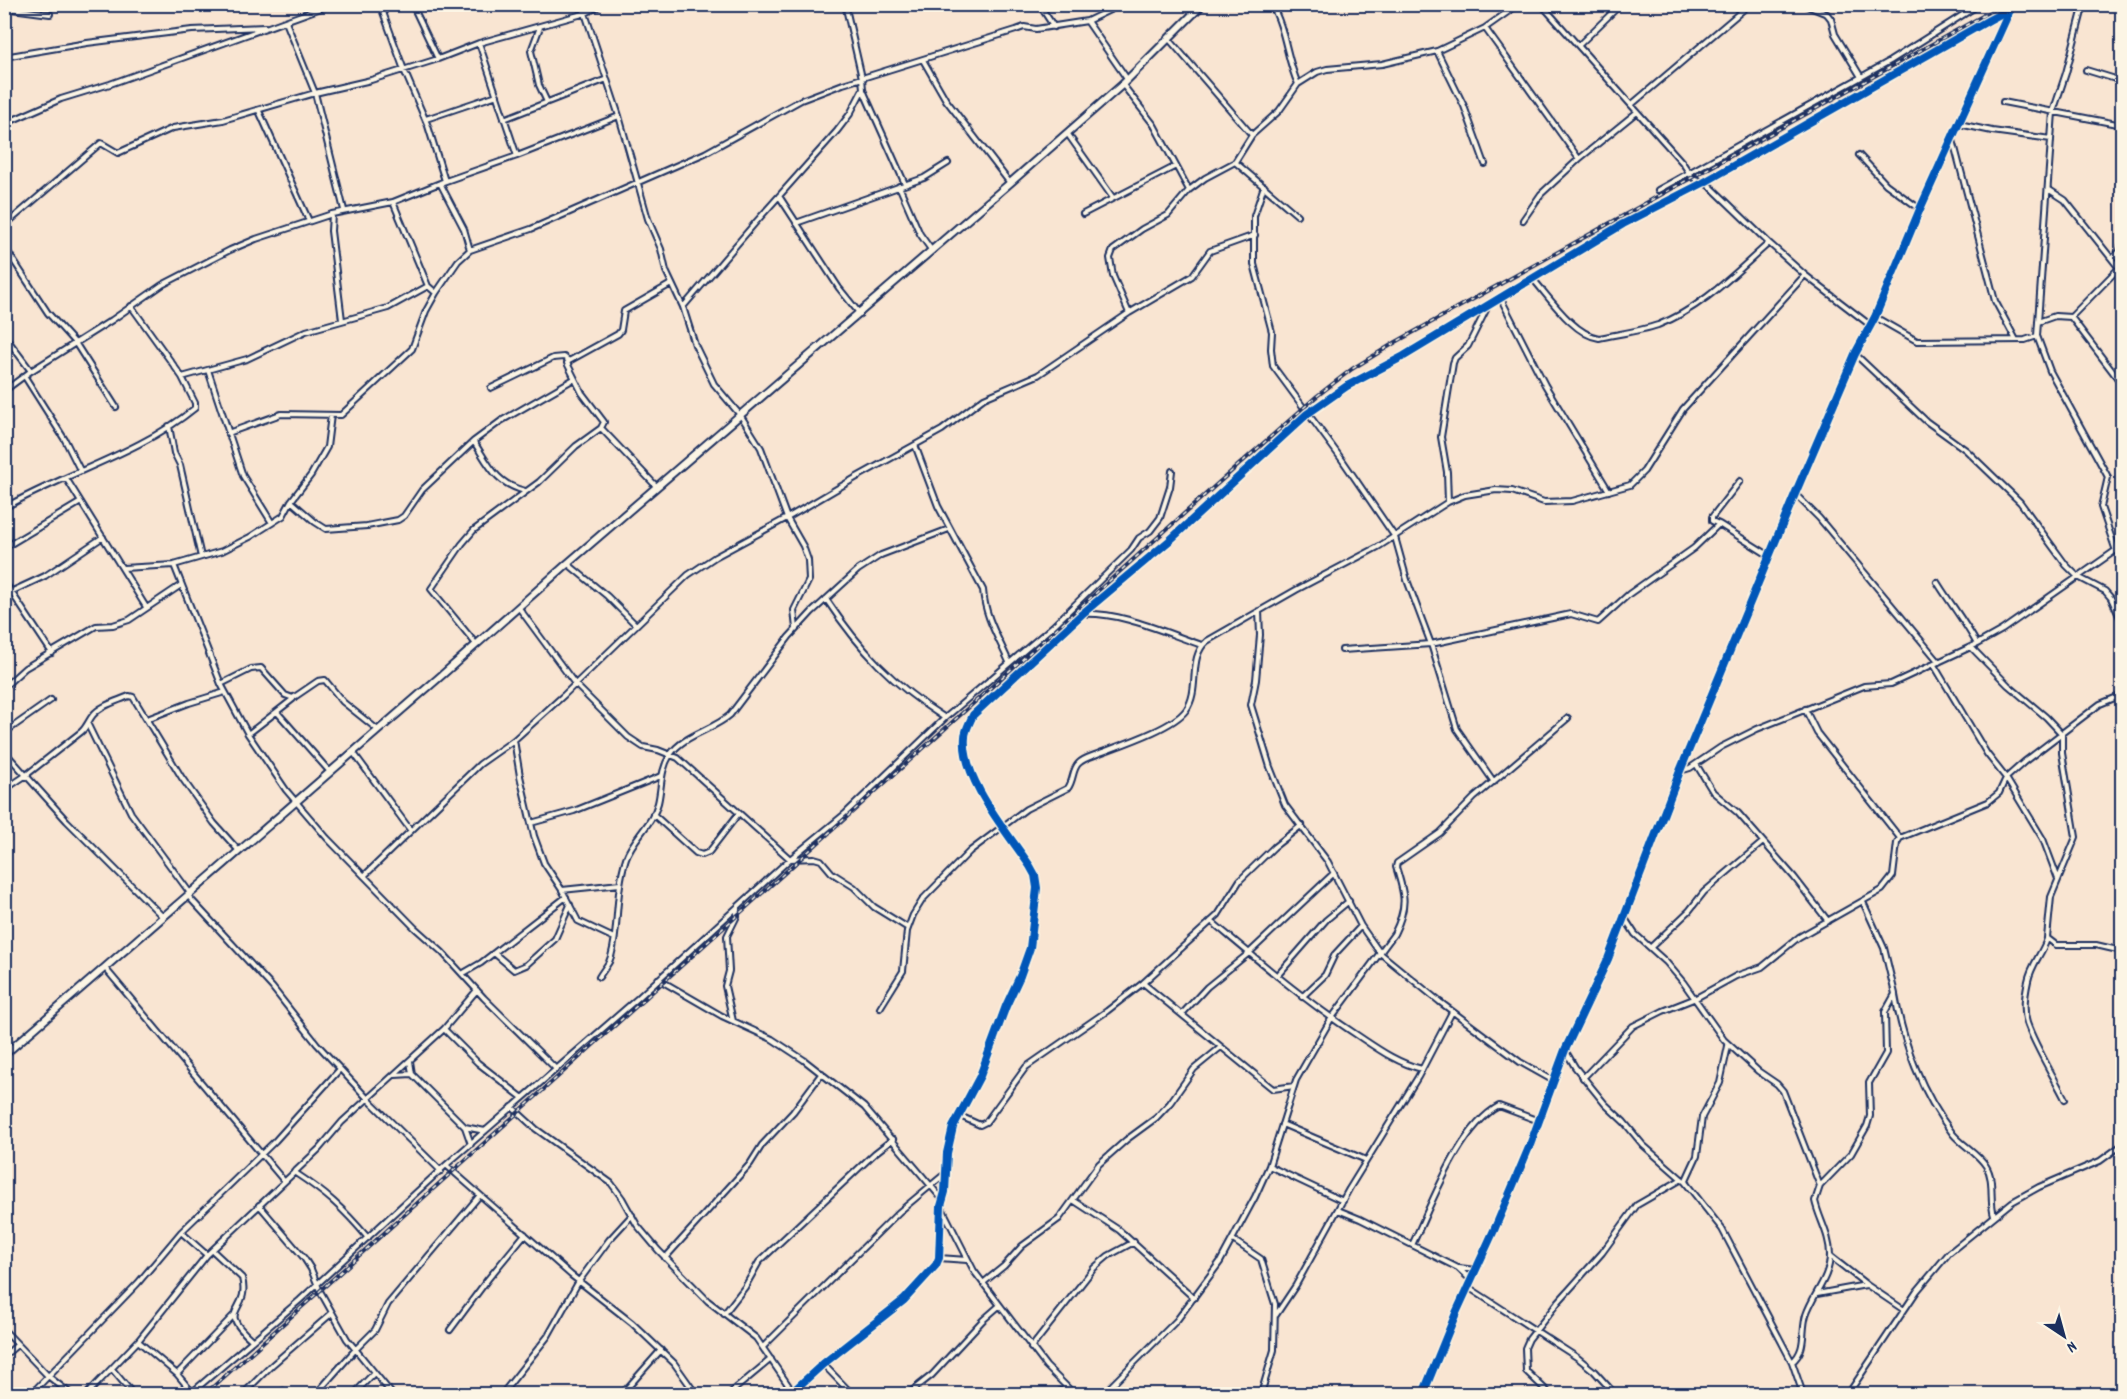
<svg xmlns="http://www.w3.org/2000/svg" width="2127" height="1399" font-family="Dekko,sans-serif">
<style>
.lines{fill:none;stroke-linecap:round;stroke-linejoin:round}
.street-casing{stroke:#1b2f5e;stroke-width:8}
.primary-casing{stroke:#1b2f5e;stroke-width:10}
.street{stroke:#fcf5e5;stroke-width:4}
.primary{stroke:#fcf5e5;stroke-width:6}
.rail-casing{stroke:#1b2f5e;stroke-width:4}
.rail{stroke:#fcf5e5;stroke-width:1.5;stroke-dasharray:4.5;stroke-linecap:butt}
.cycleway-casing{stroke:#fcf5e5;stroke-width:11}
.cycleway{stroke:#0057b8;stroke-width:8}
</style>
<rect width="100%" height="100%" fill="#f9e5d2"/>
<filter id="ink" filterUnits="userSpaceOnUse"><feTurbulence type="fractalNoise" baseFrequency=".0167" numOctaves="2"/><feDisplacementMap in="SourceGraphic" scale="12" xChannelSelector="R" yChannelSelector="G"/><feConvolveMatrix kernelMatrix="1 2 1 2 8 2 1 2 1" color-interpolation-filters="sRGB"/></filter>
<g filter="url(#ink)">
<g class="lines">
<defs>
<path id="street" d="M 380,4 L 404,70 L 428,126 L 445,181
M 412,4 L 438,59
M 582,4 L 619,116 L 648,219 L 661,249 L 666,271 L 683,307 L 695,345 L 714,384 L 741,416 L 761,448 L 787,518 L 803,546 L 808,560 L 809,580 L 794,610 L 796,629
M 1039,4 L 1054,27
M 1271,4 C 1286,29 1286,58 1298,84
M 1541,4 L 1682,162 L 1692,177 L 1711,187 L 1769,243 L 1805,275 L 1870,325
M 1802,4 L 1827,14 L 1831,19 L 1835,34 L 1861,77
M 2084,4 L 2066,73 L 2053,112 L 2037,336 L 2050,371 L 2108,477 L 2101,507 L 2116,551
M 4,8 L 50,14
M 1087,21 L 1112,9 L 1115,4
M 286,22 L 315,93 L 344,210
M 540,27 L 531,51 L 539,85 L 547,102
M 1485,28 L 1579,159
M 1169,39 L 1252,135
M 479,43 L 517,156
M 1579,45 L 1621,4
M 1437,51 L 1464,106 L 1485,164
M 4,57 L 87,43 L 192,30 L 265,27
M 923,60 L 946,100 L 1010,183
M 2086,70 L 2122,81
M 1123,85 L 1154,125 L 1189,190
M 863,90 L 905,184
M 2003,102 L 2122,125
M 1631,105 L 1750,4
M 259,111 L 309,221
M 426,119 L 497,95
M 504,119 L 607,79
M 4,124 L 61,99 L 110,84 L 332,4
M 1959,124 L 1992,131 L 2051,139
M 1067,133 L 1113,198
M 1953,140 L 1995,301 L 2016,340
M 1859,155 L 1886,184 L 1920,209
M 1235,162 L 1297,215
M 440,183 L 464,229 L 470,250
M 899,186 L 920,234 L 932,251
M 1264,186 L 1254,216 L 1254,264 L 1272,332 L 1271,349 L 1273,366 L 1343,461 L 1395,537 L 1407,580 L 1431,644 L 1457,729 L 1494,782
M 2048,189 L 2065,200 L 2119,268 L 2122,279
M 1658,190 L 1890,61 L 1980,4
M 779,196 L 839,288 L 860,314
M 393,202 L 428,286 L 436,293
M 332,214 L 331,231 L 342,320
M 1083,214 L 1176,166
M 1523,220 L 1541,194 L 1579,159 L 1637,112
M 796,223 L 924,178 L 948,163
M 4,226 L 101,143 L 118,153 L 173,128 L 223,120 L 315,93 L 371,80 L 438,59 L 479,43 L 586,13 L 603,4
M 4,246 L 48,313 L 76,344 L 116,407
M 2112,259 L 2120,251 L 2122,243
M 1533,279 C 1549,297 1574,335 1599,338 C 1618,334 1640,331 1658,325 C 1702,308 1734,274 1769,243
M 1501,299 L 1545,385 L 1609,491
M 683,307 L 756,222 L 837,131 L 850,114 L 863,89 L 862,78 L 845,4
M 1129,313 L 1113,276 L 1110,258 L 1113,250 L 1142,229 L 1168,215 L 1189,190 L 1205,178 L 1235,162 L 1252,135 L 1279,111 L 1298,84 L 1317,72 L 1327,69 L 1382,64 L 1437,51 L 1485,28 L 1519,4
M 1875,317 L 1917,341 L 2025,340 L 2037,336
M 2071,317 L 2122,384
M 2038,322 L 2055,316 L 2071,317 L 2119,268
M 4,335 L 31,371
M 1855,354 L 1926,421 L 1966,450 L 2020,502 L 2066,565 L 2078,577 L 2105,591 L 2111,598 L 2122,622
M 208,370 L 243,476 L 272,523
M 25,377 L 65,440 L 80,470
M 182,377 L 247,359 L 306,331 L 388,308 L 428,286
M 491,388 L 553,358 L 564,357 L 569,361
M 4,391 L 31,371 L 112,320 L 162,285 L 230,250 L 256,239 L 332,214 L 393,202 L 440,183 L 517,156 L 619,116
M 169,426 L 174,453 L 180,465 L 201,557
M 601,428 L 604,422 L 582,393 L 567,363 L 569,361 L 618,334 L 621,330 L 624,311 L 671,284
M 228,433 L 281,414 L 341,415 L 412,349 L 426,311 L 436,293 L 458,261 L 470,250 L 531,229 L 705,153 L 801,100 L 843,84 L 1016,30 L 1024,27 L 1036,29 L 1087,21 L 1127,79
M 474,442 C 489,465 496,484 525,491
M 915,445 L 938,506 L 983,590 C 985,617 998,637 1009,662
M 66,478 L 146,607
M 1795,494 L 1819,518 L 1939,662
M 291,501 L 315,522 L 326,529 L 367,526 L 398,520 L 404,516 L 422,490 L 474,441 L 501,421 L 574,379
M 1448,502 L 1447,472 L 1441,437 L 1453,363 L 1455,358 L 1468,346 L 1487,308
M 4,508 C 67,472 139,454 195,408 L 195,403 L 182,377 L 131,306
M 1719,524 L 1770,556
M 4,548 L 81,502
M 568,564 L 607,596 L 636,625
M 174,565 L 221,684 L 248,734 L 286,790 L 327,838 L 415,928 L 442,952 L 484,998 L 556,1069
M 123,568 L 174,565 L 222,551 L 250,537 L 283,516 L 291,501 L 311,475 L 327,447 L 331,415
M 4,581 L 52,653
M 1937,582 C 1950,603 1965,622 1977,644
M 4,595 L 45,576 L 103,537
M 826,599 C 860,650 893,685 945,718
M 519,608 L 575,684 L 628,737 L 643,747 L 658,750 L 678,758 L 790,859 L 814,858 L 821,860 L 832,873 L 854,887 L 874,907 L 908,928
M 1259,611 L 1260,635 L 1256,680 L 1251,705 L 1270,767 L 1285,805 L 1328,862 L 1361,926 L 1380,953 L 1440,1002 L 1520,1062 L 1554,1081
M 1082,614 C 1122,612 1163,632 1202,645
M 476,644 L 431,589 L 462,544 L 474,530 L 539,482 L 576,446 L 601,428 L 657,487
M 1971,647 L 2008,685 L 2046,717 L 2062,734 L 2062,753 L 2076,837 L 2051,897 L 2047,938 L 2056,945 L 2096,945 L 2122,951
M 1342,650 L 1431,644 L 1571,614 L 1598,622 L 1629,594 L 1694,548 L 1719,524 L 1712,521 L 1712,517 L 1740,481
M 1934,665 L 1987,754 L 2006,778 L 2043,839 L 2058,879
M 221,684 L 251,669 L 261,668 L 285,695 L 293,698 L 318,681 L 325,680 L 343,702 L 378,730
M 4,687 L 25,668 L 96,626 L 113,625 L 129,620 L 181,585
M 2121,696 L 2122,703
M 1805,709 L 1817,733 L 1900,838
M 277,712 L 330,772
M 147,719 L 189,703 L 225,692
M 88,725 L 131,813 L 190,893
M 4,733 L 51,700
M 248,734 L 293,699
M 514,740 L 520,776 L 534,836 L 544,863 L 562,890 L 578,921 L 614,938
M 4,751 L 67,821 L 163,917
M 353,752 L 411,831
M 1696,764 L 1713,792 L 1738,813 L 1794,877 L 1828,921
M 1680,771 L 1690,768 L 1721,747 L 1757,729 L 1864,686 L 1891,684 L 1977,644 L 2002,630 L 2122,546
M 4,790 L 25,776 L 81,732 C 87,727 88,721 93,715 C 101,705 118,701 129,696 L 133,697 L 182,778 L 214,823 L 239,851
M 653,814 L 696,853 L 702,855 L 709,852 L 739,813
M 531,823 L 574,811 L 661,776
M 364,876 L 480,764 L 514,740 L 564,695 L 688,575 L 715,557 L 787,518 L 857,477 L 942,430 L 984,398 L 1038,375 L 1129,313 L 1192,276 L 1210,251 L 1255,235
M 562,890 L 620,884
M 188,896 L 272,987 L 317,1044 L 368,1099 L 441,1171
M 1624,917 L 1635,934 L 1666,962 L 1683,982 L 1724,1040 L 1758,1071 L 1777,1084 L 1783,1091 L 1820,1186
M 1211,921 C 1259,961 1305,1001 1357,1035 C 1378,1049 1397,1063 1422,1069
M 2047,939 C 2042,954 2031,965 2028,981 C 2025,994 2023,1011 2027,1023 C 2035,1046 2054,1077 2065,1099
M 1651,947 L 1689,911 L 1704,892 L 1763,842
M 494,953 L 514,970 L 526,965 L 555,939 L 570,905
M 105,968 L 284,1181
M 462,974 L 481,963 L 566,897
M 1277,976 L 1326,920 L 1349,901
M 599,977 C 602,972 606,967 609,962 C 614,951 615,937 616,926 C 618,903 619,880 626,858 C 633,838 653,824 658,803 C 662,786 660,771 670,755 C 683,735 713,730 730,715 L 789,637 L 812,612 L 858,570 L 881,555 L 949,529
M 658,979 L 722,1016 L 772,1039 L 804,1060 L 864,1107 L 942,1199
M 1143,983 L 1273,1089 L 1294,1086
M 1895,995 C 1903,1043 1922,1094 1953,1134 C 1962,1145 1978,1153 1986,1166 C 1995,1180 1989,1200 1994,1215
M 1302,997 L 1325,975 L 1335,954 L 1361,926
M 880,1008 L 903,971 L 907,931 L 913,915 L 923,899 L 970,851 L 1026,809 L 1068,788 C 1074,780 1072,769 1079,763 C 1084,758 1093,756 1100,753 C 1121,745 1173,728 1186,710 C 1201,689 1187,658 1207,641 L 1296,590 L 1378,547 L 1448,502 L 1465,495 L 1496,490 L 1512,491 L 1544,502 L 1572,501 L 1630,485 L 1644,471 L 1683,409 L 1805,275
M 1182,1014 L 1207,987 L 1249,953 L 1334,873
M 733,1021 L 725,986 L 729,971 L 727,936 L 737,916 L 737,908
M 444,1029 L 478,1063 L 523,1098
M 1565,1050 L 1575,1067 L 1605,1104 L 1624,1122 L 1643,1145 L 1685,1182 L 1722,1229 L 1792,1362 L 1803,1394
M 410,1061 L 412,1074 L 465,1127 L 471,1144
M 395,1075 L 412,1074
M 1583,1078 L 1633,1026 L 1663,1011 L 1696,998 L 1736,976 L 1762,967 L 1799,937 L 1882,890 L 1893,876 L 1897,843 L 1900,838 L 1988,802 L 1999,793 L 2006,778 L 2024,762 L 2100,704 L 2122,695
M 512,1107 L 536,1129 L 611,1183 L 622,1198 L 637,1225 L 658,1250 L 708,1301 L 756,1338 L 793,1392
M 960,1116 L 980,1125 L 986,1122 L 1026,1067 L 1107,1011 L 1143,983 L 1218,915 L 1240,880 L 1274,847 L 1302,825
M 1282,1124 L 1366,1160
M 465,1127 L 485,1131
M 446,1165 L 571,1275 L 632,1323 L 674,1363 L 696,1394
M 1269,1166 L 1343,1201
M 294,1172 C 326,1193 343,1208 368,1238
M 1685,1182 L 1697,1156 L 1702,1117 L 1720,1083 L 1728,1046
M 1073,1200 L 1119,1230 L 1194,1298
M 259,1205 L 304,1258 L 311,1269 L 320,1291 L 347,1339 L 392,1394
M 942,1208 L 974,1271 L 1046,1366 L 1074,1394
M 1338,1210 L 1360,1219 L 1458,1268 L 1471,1280
M 181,1232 L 207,1255
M 1233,1240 L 1261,1259 L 1275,1304 L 1274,1350 L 1261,1394
M 1412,1245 C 1432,1204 1459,1127 1499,1106 L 1539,1121
M 212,1250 L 242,1278 C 251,1314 214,1307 252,1340
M 1830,1256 L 1867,1285 L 1904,1310
M 665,1258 L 750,1164 L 762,1145 L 793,1112 L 822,1073
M 939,1258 L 967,1260
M 1459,1268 L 1476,1270
M 983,1283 L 1004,1266 L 1022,1246 L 1059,1219 L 1099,1164 L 1126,1140 L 1156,1118 L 1170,1103 L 1194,1069 L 1221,1047
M 1468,1287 L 1578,1358 L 1594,1371 L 1615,1394
M 1817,1294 L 1866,1285
M 724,1314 L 745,1287 L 759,1262 L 875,1153 L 893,1139
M 1276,1315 L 1296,1285 L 1349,1189 L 1418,1077 L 1452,1012
M 4,1330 L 48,1376 L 71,1394
M 450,1330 L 488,1279 L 525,1234
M 138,1341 L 177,1374 L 192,1392
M 763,1347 L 899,1212 L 947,1172
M 1031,1348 L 1094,1268 L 1108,1256 L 1134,1242
M 4,1356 L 17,1345
M 1792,1362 C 1807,1350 1801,1332 1806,1315 C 1813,1294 1830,1278 1830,1255 C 1830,1235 1819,1219 1815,1201 L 1820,1186 L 1851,1154 L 1867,1126 L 1870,1116 L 1869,1083 L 1886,1053 L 1885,1012 L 1895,994 L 1884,948 L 1863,902
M 823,1364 L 852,1394
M 112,1369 L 133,1394
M 177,1374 L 234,1315
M 31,1394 L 138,1283 L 181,1232 L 275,1141 L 340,1069
M 87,1394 L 138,1341 L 207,1255 L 319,1149 L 342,1122 L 444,1029 L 477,990
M 190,1394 L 300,1300 L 446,1165 L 638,998 L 790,859 L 846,813 L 945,718 L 1053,626 L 1131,550 L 1139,538 L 1150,531 L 1160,518 L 1170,487 L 1172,471
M 243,1394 L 272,1365 L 332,1313
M 279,1394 L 283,1391
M 316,1394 L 355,1350 L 375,1330 L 388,1304 L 480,1195
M 354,1394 L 374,1373
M 502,1394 L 548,1336 L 579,1281 L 609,1240 L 632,1215
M 622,1394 L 661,1350
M 729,1394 L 771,1359
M 790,1394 L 823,1364 L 904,1300 L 936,1265 L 939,1258 L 941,1206 L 945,1192 L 947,1153 L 953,1127 L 980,1076 L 1006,1006 L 1020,976 L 1030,948 L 1037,888 L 1035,875 L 1030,866 C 1008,833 961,779 965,737 C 965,730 970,722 973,715 L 1082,614 L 1169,541 L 1307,414 L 1347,386 L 1404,356 L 1623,224 L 1703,183 L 1989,20 L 2019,4
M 908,1394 L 932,1375 L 983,1320 L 999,1306
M 1057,1394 L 1066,1387
M 1103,1394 L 1177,1320 L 1220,1262 L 1255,1197 L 1269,1166 L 1296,1080 L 1331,1019 L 1394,934 C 1408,906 1405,895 1396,867 L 1397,863 L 1440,833 L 1474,798 L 1568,718
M 1423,1394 L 1456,1313 L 1495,1228 L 1530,1145 L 1565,1050 L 1608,959 L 1680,771 L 1795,494 L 1855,354 L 1875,317 L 1920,209 L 2010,11
M 1550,1394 L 1526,1371 L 1525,1348 L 1529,1339 L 1559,1301 L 1602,1253 L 1637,1205 L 1682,1179
M 1848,1394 L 1917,1291 L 1949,1253 L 2012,1202 L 2039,1187 L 2100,1161 L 2122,1145"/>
<path id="primary" d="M 4,1055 L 442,675 L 567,564 L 1010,183 L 1122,85 L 1203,4"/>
</defs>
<use href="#street" class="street-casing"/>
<use href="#primary" class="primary-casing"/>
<use href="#street" class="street"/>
<use href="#primary" class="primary"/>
<defs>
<path id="rail" d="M 205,1394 L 1216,485 L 1317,396 L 1352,369 L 1396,342 L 2004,4"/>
</defs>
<use href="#rail" class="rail-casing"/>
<use href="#rail" class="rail"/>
<defs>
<path id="cycleway" d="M 790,1394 L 823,1364 L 904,1300 L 936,1265 L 939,1258 L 941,1206 L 945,1192 L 947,1153 L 953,1127 L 980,1076 L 1006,1006 L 1020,976 L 1030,948 L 1037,888 L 1035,875 L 1030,866 C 1008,833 961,779 965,737 C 965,730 970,722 973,715 L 1082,614 L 1169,541 L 1307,414 L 1347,386 L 1404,356 L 1623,224 L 1703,183 L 1989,20 L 2019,4
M 1423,1394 L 1456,1313 L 1495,1228 L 1530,1145 L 1565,1050 L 1608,959 L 1680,771 L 1795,494 L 1855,354 L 1875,317 L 1920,209 L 2010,10"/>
</defs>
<use href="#cycleway" class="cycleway-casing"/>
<use href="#cycleway" class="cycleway"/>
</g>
</g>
<rect width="2127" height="1399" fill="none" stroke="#fcf5e5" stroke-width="24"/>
<rect x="12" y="12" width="2103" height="1375" fill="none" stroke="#1b2f5e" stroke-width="2" filter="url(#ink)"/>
<g transform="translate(2064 1336) rotate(144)" stroke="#fcf5e5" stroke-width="4.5" paint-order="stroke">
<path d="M0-4.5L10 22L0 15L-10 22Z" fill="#1b2f5e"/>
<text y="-9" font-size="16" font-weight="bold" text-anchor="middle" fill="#1b2f5e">N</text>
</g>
</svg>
